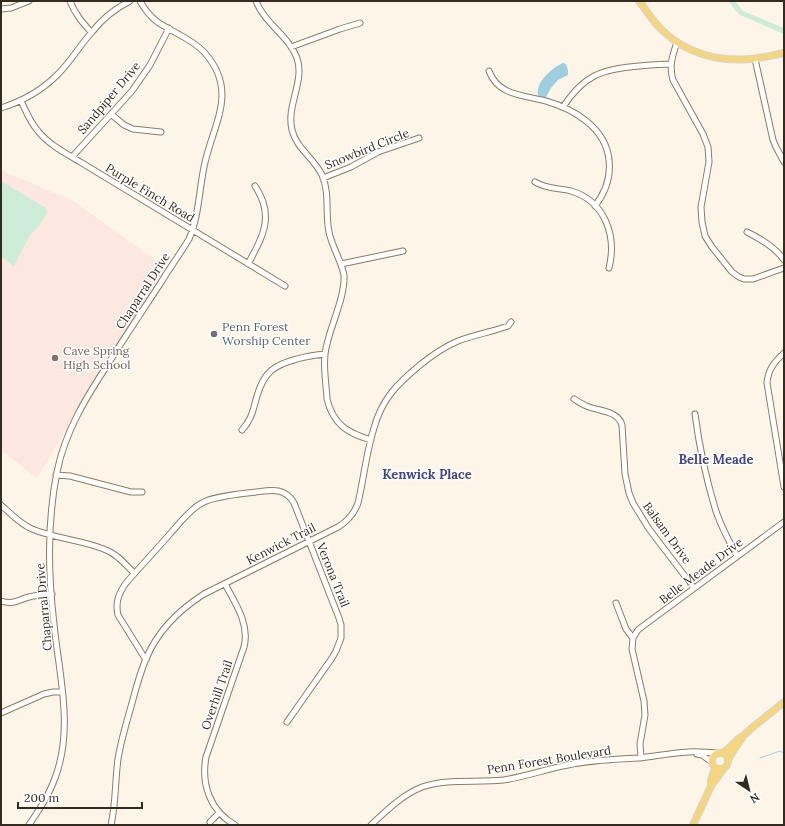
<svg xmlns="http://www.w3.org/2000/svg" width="785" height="826" font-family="Lora,serif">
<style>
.education{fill:#fce8e1}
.green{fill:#cdedd8}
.water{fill:#a0cee1}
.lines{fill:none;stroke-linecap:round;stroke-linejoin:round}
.stream{stroke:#a0cee1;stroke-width:1}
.minor-casing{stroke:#8e7c61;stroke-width:7}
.major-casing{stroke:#d6d5d2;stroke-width:8}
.minor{stroke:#fff;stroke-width:5}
.major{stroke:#f5d680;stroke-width:6}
.worship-dot{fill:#6b7280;stroke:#fff;stroke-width:1.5}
.education-dot{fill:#8d6e63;stroke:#fff;stroke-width:1.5}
.labels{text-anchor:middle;stroke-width:3;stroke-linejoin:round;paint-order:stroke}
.street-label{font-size:12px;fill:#332b20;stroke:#fff}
.worship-label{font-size:12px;fill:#5b616d;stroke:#fff;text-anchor:start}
.education-label{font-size:12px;fill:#785e54;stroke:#fff;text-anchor:start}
.neighbourhood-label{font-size:13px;font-weight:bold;fill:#434784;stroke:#fff}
</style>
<rect width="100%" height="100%" fill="#fef5e9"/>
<path class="education" d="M 1,170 L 73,201 L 165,267 L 37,478 L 1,450 Z"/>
<path class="green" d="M 729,1 L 735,1 L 743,11 L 784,28 L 784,34 L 740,15 L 735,10 Z
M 1,181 L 46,208 L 47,213 L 39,226 L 30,235 L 14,266 L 1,257 Z"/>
<path class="water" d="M 563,63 L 566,64 L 568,70 L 568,75 L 558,80 L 551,88 L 545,99 L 540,99 C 531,86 551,68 563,63 Z"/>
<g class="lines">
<path class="stream" d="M 760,758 L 780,751 L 784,753"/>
<defs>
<path id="minor" d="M 70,1 C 75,14 82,22 91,32
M 256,1 C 264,23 289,36 297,58 C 305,82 286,105 292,130 C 296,148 314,158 322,175 C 330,193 325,213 329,232 C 332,247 341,260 344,275 C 345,297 332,322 327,344 C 322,361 326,381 327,399 C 333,424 347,433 371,440
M 1,9 L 11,8 L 29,1
M 677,42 C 672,57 669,66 673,80 L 703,134 L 708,147 L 709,162 L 701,207 L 702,222 L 705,236 L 712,247 L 732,272 L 739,277 L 744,279 L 753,279 L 784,268
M 291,47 L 340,29 L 360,23
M 755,59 L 773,140 L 776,147 L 784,162
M 489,71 C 498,96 524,95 546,101 C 574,109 606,128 609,160 C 611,177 605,193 595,206
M 21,101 C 26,111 30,122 38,131 C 49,145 67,154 82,163 L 285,286
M 563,107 C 584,75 602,69 639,66 C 650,65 660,64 671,64
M 1,108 C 23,101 43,90 59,73 C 71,61 80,45 92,32 C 102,19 116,8 130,1
M 111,114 L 124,125 L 133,129 L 161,132
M 72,157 L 132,91 L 150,65 L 169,28
M 323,178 L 351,167 L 378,152 L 419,138
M 535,182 C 546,189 559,188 571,191 C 605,201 617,236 609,268
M 747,232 C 761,239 775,247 784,260
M 248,264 C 263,236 275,216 255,186
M 341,264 L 403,251
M 784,353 C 774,362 768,370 767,383 L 784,487
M 574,399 C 579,402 583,405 589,407 C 600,411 618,411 622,425 L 625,474 L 629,493 L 633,503 L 649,529 L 694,588
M 695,414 C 699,445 706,478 715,508 C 720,525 729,541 737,556
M 242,430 C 252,419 253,410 257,396 C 264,372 274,365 297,359 C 307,356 316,355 325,354
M 56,475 L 70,476 L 131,492 L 142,492
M 1,505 C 11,514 20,524 32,529 C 56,539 83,540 106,550 C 117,554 126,565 134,573
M 225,584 C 235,603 250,624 244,647 L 206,757 C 201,784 210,811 235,825
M 1,601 C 13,605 18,600 29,597 C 36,595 44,595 52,594
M 616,603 L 626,629 L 633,638 L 632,649 L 644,701 L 645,715 L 640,744 L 641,757
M 633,638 L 638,630 L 643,626 L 784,522
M 146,660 L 118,615 C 115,602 119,593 126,583 C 140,567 155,551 169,535 C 178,525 190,509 202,503 C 214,496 241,494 256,492 C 271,490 285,487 294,503 L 339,618 L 341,625 L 341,638 L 336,651 L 332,658 L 287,722
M 1,713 L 44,694 L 53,692 L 62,692
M 697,754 L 702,755 L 712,762
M 210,822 L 219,813
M 29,825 C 39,810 49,795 55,778 C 74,728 59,675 54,624 C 48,574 47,522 57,472 C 65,431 87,396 110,361 C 126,335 143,310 160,284 C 169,269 180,254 189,239 C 199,216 199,191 204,167 C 212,125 240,92 204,52 C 190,37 170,32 155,20 C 149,15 144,8 140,1
M 111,825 C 116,803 115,781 118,759 C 121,740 127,721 132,703 C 136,688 140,673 146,659 C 157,632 179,610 204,594 L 338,527 C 348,521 354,514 358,503 C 364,478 366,453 374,428 C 382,399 397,384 420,365 C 431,356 444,347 458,341 C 474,335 491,332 508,326 L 511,322
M 371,825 C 387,810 402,795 422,787 C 448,778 476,783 503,780 C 525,777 546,769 568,765 C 591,760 616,759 640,758 C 656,756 672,753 688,752 C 698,751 708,753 718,753"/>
<path id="major" d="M 639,1 C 647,11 653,22 662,30 C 685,53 718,62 750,59 C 762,58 773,55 784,53
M712 761a8 8 0 1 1 16 0a8 8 0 1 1-16 0Z
M 722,753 L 728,749 L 738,739 L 744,735 L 753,727 L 784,702
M 728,760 L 733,751 L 742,738
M 711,786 L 711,780 L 715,768
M 693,825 L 711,786 L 725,767"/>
</defs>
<use href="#minor" class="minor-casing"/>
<use href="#major" class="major-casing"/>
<use href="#minor" class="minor"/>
<use href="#major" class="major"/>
</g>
<circle class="worship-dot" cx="214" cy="334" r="4"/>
<circle class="education-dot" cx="55" cy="358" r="4"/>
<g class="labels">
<g class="street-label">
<text transform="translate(109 98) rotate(-50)" y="4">Sandpiper Drive</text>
<text transform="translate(367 149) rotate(-22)" y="4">Snowbird Circle</text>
<text transform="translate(150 193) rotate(31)" y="4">Purple Finch Road</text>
<text transform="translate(143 291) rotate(-57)" y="4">Chaparral Drive</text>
<text transform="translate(667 533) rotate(54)" y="4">Balsam Drive</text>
<text transform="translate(281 544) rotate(-27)" y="4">Kenwick Trail</text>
<text transform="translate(701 571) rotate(-37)" y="4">Belle Meade Drive</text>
<text transform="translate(333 575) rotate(68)" y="4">Verona Trail</text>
<text transform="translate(44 607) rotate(-95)" y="4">Chaparral Drive</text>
<text transform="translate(217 695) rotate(-71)" y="4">Overhill Trail</text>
<text transform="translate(549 760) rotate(-9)" y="4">Penn Forest Boulevard</text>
</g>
<g class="worship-label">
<text x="222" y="331">Penn Forest<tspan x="222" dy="14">Worship Center</tspan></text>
</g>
<g class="education-label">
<text x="63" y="355">Cave Spring<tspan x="63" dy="14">High School</tspan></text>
</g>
<g class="neighbourhood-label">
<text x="716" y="464">Belle Meade</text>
<text x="427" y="479">Kenwick Place</text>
</g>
</g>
<rect width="785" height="826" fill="none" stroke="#332b20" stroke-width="4"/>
<g transform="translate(749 790) rotate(145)" stroke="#ffffff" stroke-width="3" paint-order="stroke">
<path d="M0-3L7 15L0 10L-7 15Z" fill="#332b20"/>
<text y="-6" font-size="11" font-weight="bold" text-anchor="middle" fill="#332b20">N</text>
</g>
<path d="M18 802v6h124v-6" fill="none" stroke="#332b20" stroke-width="2"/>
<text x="24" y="802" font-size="12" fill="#332b20" stroke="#ffffff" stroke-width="3" paint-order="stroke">200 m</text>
</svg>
